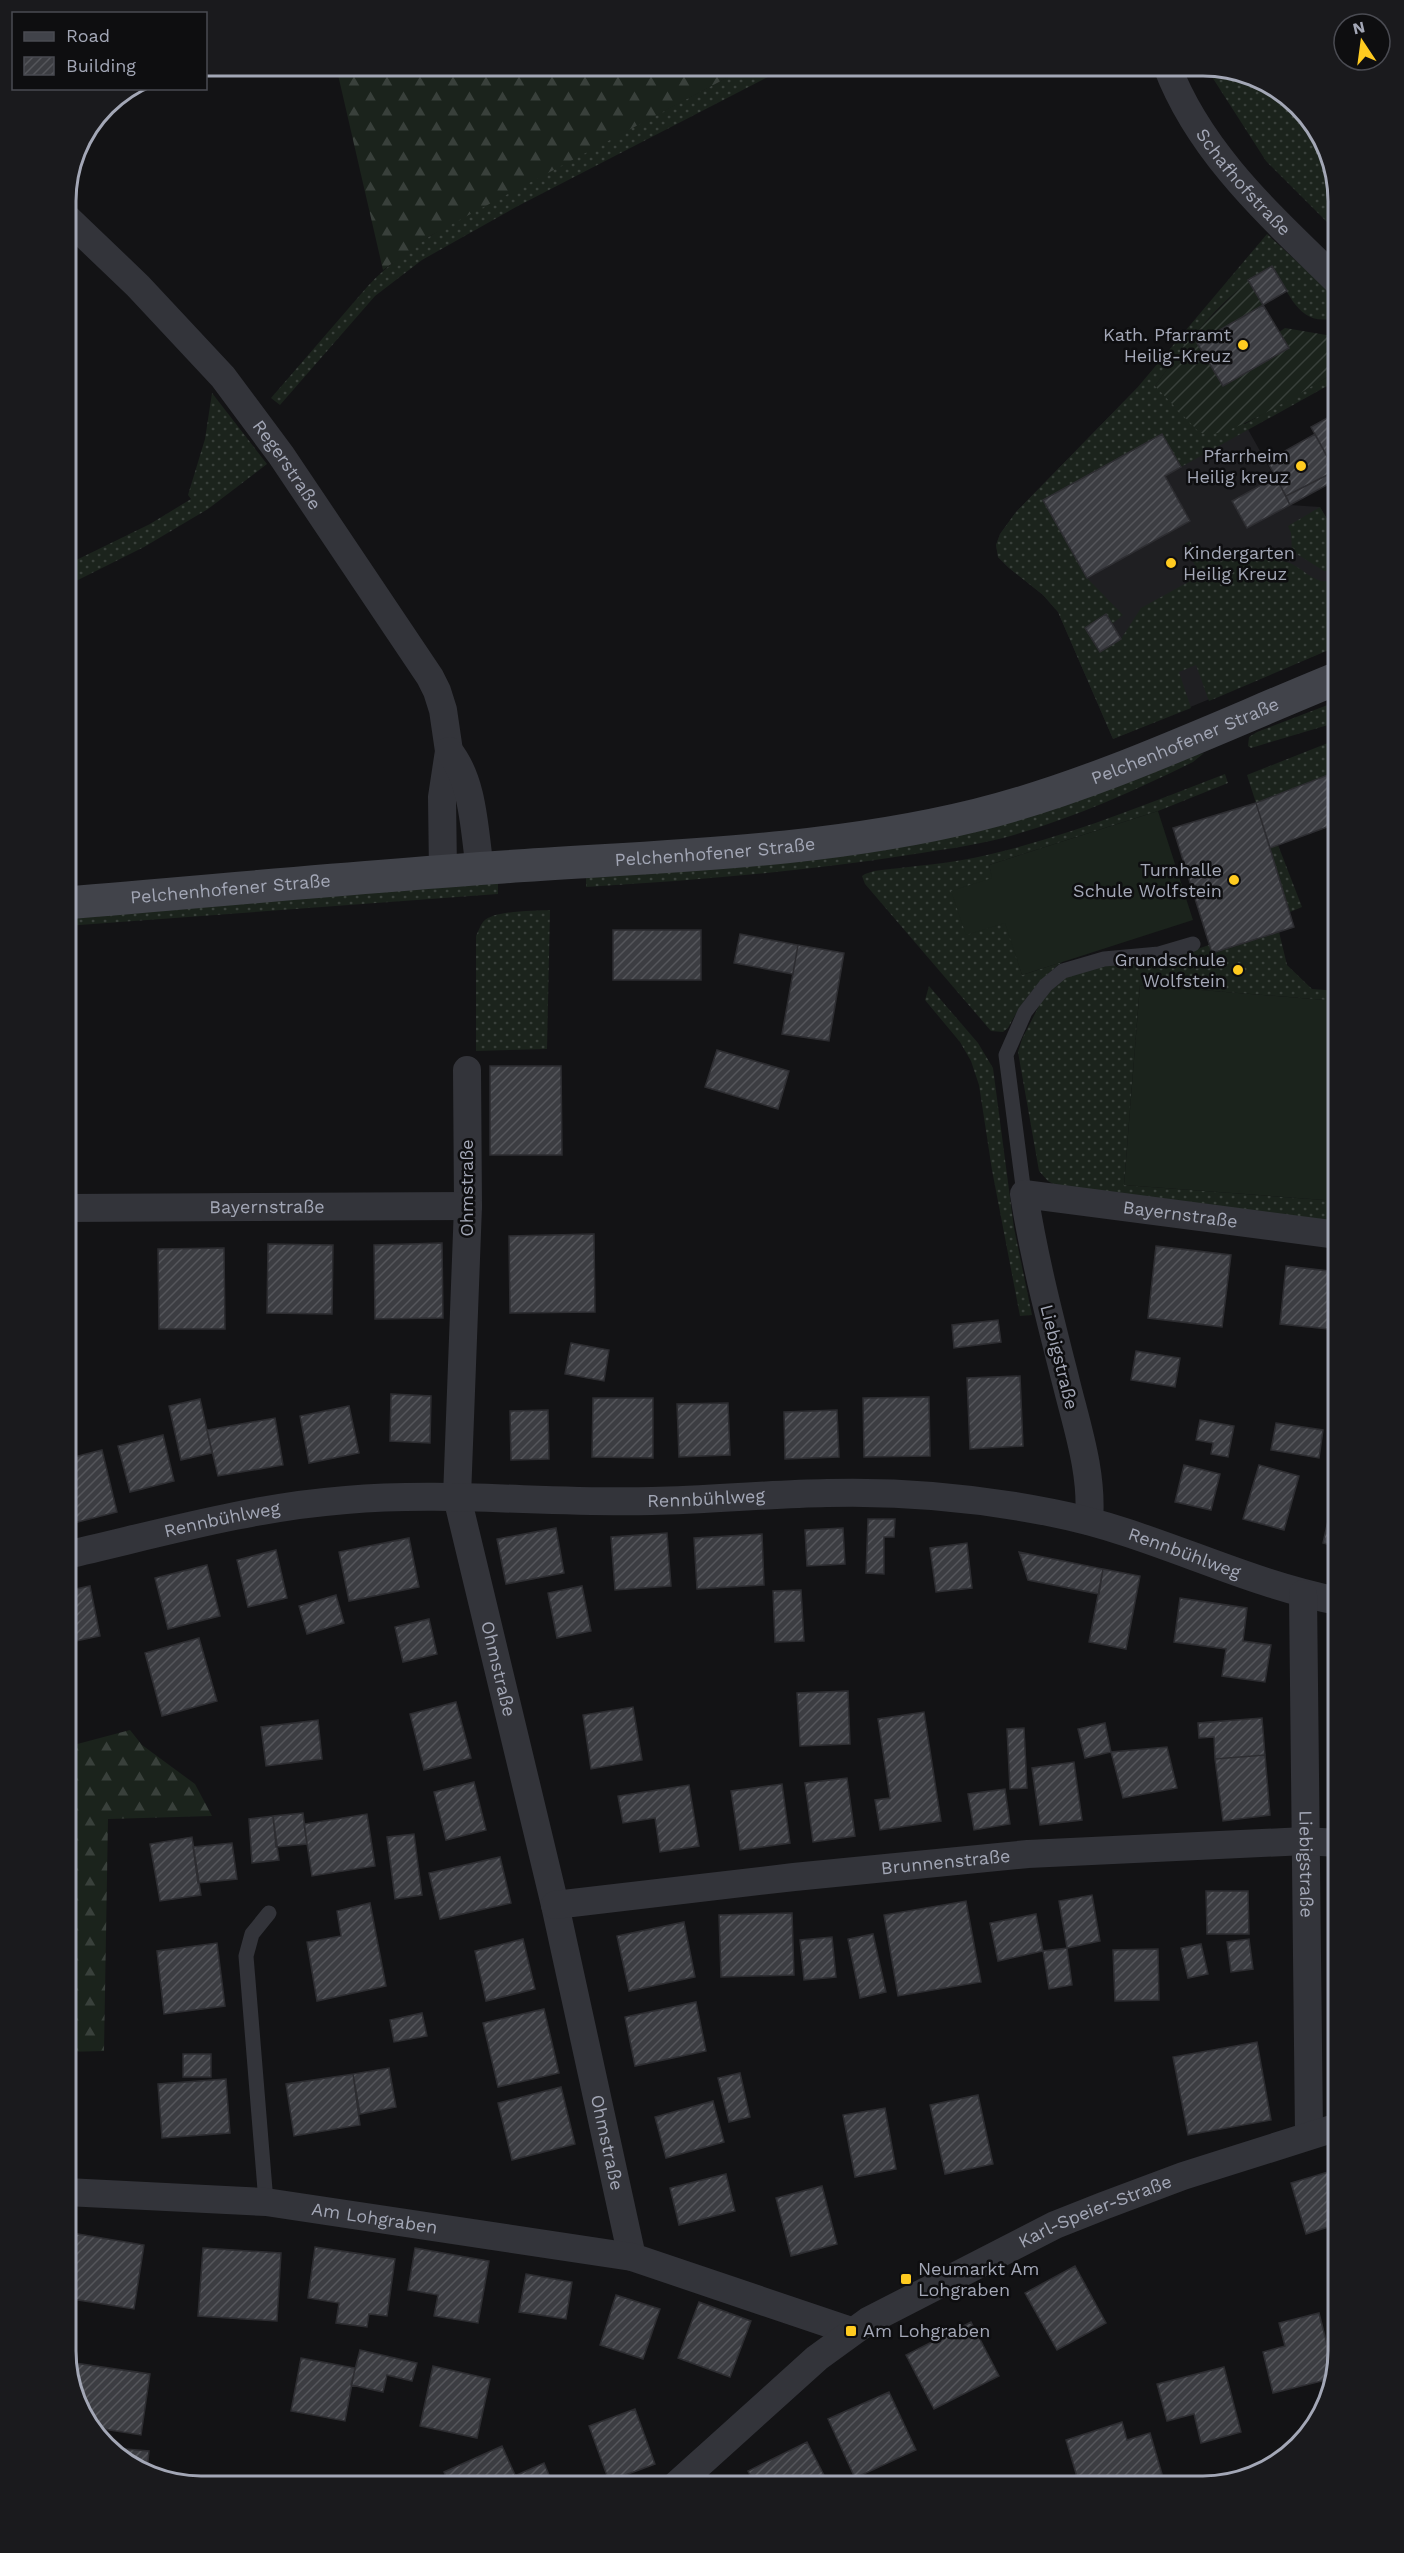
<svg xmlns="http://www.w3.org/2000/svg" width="1404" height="2553" font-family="'Work Sans',sans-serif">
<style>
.built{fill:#1f1f22}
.grass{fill:url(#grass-dots)}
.forest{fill:url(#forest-firs)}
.garden{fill:url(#garden-furrows)}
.pitch{fill:#1b231c}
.building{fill:url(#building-hatch);stroke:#2d2d31;stroke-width:1.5}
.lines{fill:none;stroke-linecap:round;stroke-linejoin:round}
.service{stroke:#33343a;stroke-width:15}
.minor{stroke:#33343a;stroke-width:28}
.secondary{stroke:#41434a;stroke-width:33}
.poi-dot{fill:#ffcb20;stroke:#0e0e10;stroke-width:2}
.labels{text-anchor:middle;stroke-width:5;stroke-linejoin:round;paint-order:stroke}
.street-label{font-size:18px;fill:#a3a7b6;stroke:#0e0e10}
.poi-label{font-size:18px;fill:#a3a7b6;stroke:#0e0e10;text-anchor:end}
.rim{fill:none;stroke:#a3a7b6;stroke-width:3}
</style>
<defs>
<pattern id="grass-dots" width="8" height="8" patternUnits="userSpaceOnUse" patternTransform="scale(1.5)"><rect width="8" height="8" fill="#1b231c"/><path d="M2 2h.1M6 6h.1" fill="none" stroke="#39403b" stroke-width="1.8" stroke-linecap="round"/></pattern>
<pattern id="forest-firs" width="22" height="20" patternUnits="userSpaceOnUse" patternTransform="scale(1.5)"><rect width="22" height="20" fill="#1b231c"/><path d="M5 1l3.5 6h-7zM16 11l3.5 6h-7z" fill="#39403b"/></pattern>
<pattern id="garden-furrows" width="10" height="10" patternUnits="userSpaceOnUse" patternTransform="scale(1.5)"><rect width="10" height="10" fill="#1b231c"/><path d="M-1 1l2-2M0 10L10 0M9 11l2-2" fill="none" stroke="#39403b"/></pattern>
<pattern id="building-hatch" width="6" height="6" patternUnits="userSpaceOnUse" patternTransform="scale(1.5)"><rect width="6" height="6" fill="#3c3d42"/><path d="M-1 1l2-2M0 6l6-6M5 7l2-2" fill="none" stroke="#55565b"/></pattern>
</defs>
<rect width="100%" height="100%" fill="#131315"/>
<path class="built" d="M 1137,388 L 1245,424 L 1290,505 L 1320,507 L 1338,538 L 1338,646 L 1113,739 L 1058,612 L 1043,595 L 1009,568 L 998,557 L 996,545 L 1000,534 L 1016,512 Z"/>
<path class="grass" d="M 749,66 L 789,66 L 516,207 L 422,260 L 375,296 L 280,405 L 271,398 L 367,287 C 411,239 475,211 531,181 C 604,143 676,104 749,66 Z
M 1205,66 L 1212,66 L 1278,89 L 1328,149 L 1338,202 L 1338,217 L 1330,225 L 1266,161 Z
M 1267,234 L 1338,299 L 1338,317 C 1298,330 1289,291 1272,266 C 1223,294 1188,341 1155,386 L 1245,424 L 1338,371 L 1338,380 L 1181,467 L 1162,434 L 1043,500 L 1087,578 L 1123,615 L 1112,624 L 1106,615 L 1085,628 L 1100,652 L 1121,639 L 1141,608 L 1201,575 L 1183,545 L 1190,541 L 1193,547 C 1209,546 1221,559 1237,561 C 1252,563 1268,557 1283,561 C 1306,566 1310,587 1338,580 L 1338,646 L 1209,701 L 1196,665 L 1179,672 L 1191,708 L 1113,739 L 1058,612 L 1043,595 L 1009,568 L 998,557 L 996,545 L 1000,534 L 1016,512 L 1137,388 Z
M 212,393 L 267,464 L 208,509 L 144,547 L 66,586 L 66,565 L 150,524 L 191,499 L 188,495 L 205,439 Z
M 1320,507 L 1338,538 L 1338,571 L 1324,571 L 1292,551 L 1291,533 L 1288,526 Z
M 1338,701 L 1338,722 L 1251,748 L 1248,746 L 1249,737 L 1257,732 Z
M 1338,739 L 1338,771 L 1256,803 L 1247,775 Z
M 1204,753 L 1193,762 C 1132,792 1069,820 1003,838 C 972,846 940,850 908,855 C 802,872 694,880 586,887 L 586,877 L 760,862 Z
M 1225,774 L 1228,783 L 1158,811 L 989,865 L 1022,975 L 1062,962 C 1038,981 1022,1001 1008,1028 L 1003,1032 L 991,1031 L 865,884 L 862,876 L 865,874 L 874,871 C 911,866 951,864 987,855 C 1069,836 1147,804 1225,774 Z
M 1278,845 L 1302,907 L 1290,912 L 1270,848 Z
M 498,883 L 498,894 L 66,926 L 66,916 Z
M 550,910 L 547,1049 L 476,1051 L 476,936 C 478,932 480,926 483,922 C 493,910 534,911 550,910 Z
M 1279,932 L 1287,965 L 1312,989 L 1338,991 L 1338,1001 L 1140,985 L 1124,1185 L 1338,1201 L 1338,1222 L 1060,1188 L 1048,1181 L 1039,1171 L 1018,1052 L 1022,1039 L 1043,998 L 1066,977 L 1090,967 L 1119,964 L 1153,964 L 1209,945 L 1212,953 Z
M 929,986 L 978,1043 L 993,1068 L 1014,1228 L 1032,1315 L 1020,1316 L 992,1170 L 979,1085 L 971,1061 L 960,1042 L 925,1000 Z"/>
<path class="forest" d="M 336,66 L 749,66 L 465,217 L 430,236 L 383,270 Z
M 130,1730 L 142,1745 L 195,1784 L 212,1816 L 108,1819 L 104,2051 L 66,2052 L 66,1747 Z"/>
<path class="garden" d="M 1248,280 L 1263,305 L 1197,343 L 1223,386 L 1288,348 L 1279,332 L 1285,328 L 1338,337 L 1338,371 C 1312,385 1231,439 1205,434 C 1202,434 1200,431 1197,430 L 1155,386 L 1188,340 Z"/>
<path class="pitch" d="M 1158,811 L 1193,920 L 1022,975 L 1005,923 L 966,935 L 951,891 L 992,878 L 989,865 Z
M 1140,985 L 1338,1001 L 1338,1201 L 1124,1185 Z"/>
<path class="building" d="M 1272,266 L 1287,291 L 1263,305 L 1248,280 Z
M 1263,305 L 1289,348 L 1223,386 L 1197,343 Z
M 1338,412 L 1338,477 L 1311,427 Z
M 1162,434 L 1181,467 L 1165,476 L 1190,521 L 1087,578 L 1043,500 Z
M 1315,434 L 1335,471 L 1286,496 L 1267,461 Z
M 1335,471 L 1338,479 L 1290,505 L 1286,496 Z
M 1276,477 L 1290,505 L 1247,528 L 1232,501 Z
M 1106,614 L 1121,639 L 1100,652 L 1085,628 Z
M 1338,771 L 1338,823 L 1270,848 L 1256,803 Z
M 1256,803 L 1294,927 L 1212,953 L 1173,828 Z
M 613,930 L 701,930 L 701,980 L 613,980 Z
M 740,934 L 798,945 L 793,974 L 734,963 Z
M 798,945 L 844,953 L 829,1041 L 782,1034 Z
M 717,1050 L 789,1071 L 778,1109 L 705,1087 Z
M 490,1066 L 561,1066 L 562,1155 L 490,1155 Z
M 594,1234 L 595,1312 L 510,1313 L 509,1236 Z
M 442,1243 L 443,1318 L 375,1319 L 374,1245 Z
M 268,1244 L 333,1245 L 332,1314 L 267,1313 Z
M 1156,1246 L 1231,1255 L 1222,1327 L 1148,1318 Z
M 224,1248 L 225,1329 L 159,1329 L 158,1249 Z
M 1286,1266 L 1338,1272 L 1338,1330 L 1280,1324 Z
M 998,1320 L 1001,1342 L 954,1348 L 952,1325 Z
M 571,1343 L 609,1350 L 604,1381 L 565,1374 Z
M 1136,1351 L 1180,1358 L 1175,1387 L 1131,1380 Z
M 1020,1376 L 1023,1446 L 970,1449 L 967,1378 Z
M 391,1394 L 431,1396 L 430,1443 L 390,1441 Z
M 929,1397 L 930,1456 L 864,1457 L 863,1398 Z
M 593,1398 L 653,1398 L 653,1458 L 592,1457 Z
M 200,1399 L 212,1453 L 181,1460 L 169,1406 Z
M 728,1403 L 730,1455 L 679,1457 L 677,1404 Z
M 349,1406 L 359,1453 L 309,1463 L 300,1416 Z
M 548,1410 L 549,1459 L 511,1460 L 510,1411 Z
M 837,1410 L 839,1457 L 785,1459 L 784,1412 Z
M 275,1418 L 283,1465 L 218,1476 L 207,1430 Z
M 1200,1420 L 1234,1426 L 1228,1457 L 1211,1454 L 1213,1443 L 1196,1440 Z
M 1276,1423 L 1323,1430 L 1319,1458 L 1271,1450 Z
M 163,1435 L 174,1481 L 130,1492 L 118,1446 Z
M 102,1450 L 117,1512 L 66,1525 L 66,1459 Z
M 1184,1465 L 1220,1474 L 1211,1510 L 1175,1502 Z
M 1259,1465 L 1299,1476 L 1284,1530 L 1243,1519 Z
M 1332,1503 L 1338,1504 L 1338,1547 L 1323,1543 Z
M 868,1519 L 895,1519 L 894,1537 L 884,1537 L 884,1574 L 866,1573 Z
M 556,1528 L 564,1573 L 506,1584 L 497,1539 Z
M 843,1528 L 845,1564 L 807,1566 L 805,1530 Z
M 667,1533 L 671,1586 L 615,1590 L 611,1537 Z
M 762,1534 L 764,1585 L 697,1589 L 694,1538 Z
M 409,1538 L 419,1587 L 349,1601 L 339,1552 Z
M 967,1543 L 972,1588 L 936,1592 L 930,1548 Z
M 276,1550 L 287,1598 L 248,1607 L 237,1560 Z
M 1019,1552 L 1103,1569 L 1099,1594 L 1028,1580 Z
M 207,1565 L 220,1616 L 168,1629 L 155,1578 Z
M 1103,1569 L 1140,1576 L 1126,1649 L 1089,1642 Z
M 90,1586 L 100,1636 L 66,1643 L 66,1591 Z
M 582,1586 L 591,1631 L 557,1638 L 548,1593 Z
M 801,1590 L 804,1641 L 775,1642 L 773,1591 Z
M 336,1595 L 344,1623 L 307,1634 L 299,1606 Z
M 1180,1598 L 1247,1608 L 1243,1641 L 1271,1645 L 1265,1682 L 1222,1676 L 1226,1649 L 1174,1642 Z
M 429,1619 L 437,1654 L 403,1662 L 395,1627 Z
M 199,1638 L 217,1701 L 162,1716 L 145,1653 Z
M 848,1691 L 850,1744 L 800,1746 L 797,1693 Z
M 456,1702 L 471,1758 L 424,1770 L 410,1714 Z
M 633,1707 L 642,1760 L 591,1769 L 583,1715 Z
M 924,1712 L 941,1821 L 880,1830 L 875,1800 L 890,1798 L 878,1719 Z
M 1262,1718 L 1265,1755 L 1215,1759 L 1214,1737 L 1199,1738 L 1198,1723 Z
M 318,1720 L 322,1759 L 266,1766 L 261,1727 Z
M 1105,1723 L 1111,1752 L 1085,1758 L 1078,1729 Z
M 1024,1728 L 1027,1788 L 1010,1789 L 1007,1729 Z
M 1167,1747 L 1177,1788 L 1123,1798 L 1111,1752 Z
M 1265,1755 L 1270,1815 L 1223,1821 L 1215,1759 Z
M 1074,1762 L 1082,1820 L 1040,1825 L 1032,1768 Z
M 847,1778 L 855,1836 L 813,1842 L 805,1783 Z
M 474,1782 L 486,1830 L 446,1840 L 434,1792 Z
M 782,1784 L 790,1843 L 740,1850 L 731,1791 Z
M 689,1785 L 699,1846 L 660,1852 L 655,1818 L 623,1823 L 618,1796 Z
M 1005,1789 L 1010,1824 L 974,1830 L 968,1794 Z
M 303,1813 L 307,1844 L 276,1847 L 273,1816 Z
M 367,1814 L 375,1866 L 312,1876 L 304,1824 Z
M 273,1816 L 279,1860 L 252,1863 L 249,1819 Z
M 414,1834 L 422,1895 L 395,1899 L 387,1837 Z
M 192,1837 L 201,1895 L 160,1901 L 150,1844 Z
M 232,1843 L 237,1879 L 198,1883 L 193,1847 Z
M 500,1857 L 511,1903 L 440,1919 L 429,1873 Z
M 1206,1891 L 1248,1891 L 1249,1934 L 1207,1934 Z
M 1092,1895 L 1100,1941 L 1067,1948 L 1059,1901 Z
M 966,1901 L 981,1982 L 898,1996 L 884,1915 Z
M 370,1903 L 386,1986 L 317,2001 L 307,1942 L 341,1936 L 337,1911 Z
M 792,1913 L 794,1975 L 721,1977 L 719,1915 Z
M 1036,1914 L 1043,1951 L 998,1961 L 990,1923 Z
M 684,1922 L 695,1977 L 629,1991 L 617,1936 Z
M 873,1934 L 886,1992 L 860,1998 L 848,1939 Z
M 832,1937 L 836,1977 L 804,1980 L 800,1940 Z
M 523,1939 L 535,1989 L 486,2001 L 475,1951 Z
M 1249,1939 L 1253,1969 L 1231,1972 L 1227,1942 Z
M 217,1943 L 225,2006 L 164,2014 L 157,1951 Z
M 1201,1944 L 1208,1974 L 1188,1978 L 1181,1948 Z
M 1067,1948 L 1072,1985 L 1049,1989 L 1043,1951 Z
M 1158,1949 L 1159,2000 L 1115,2001 L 1113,1950 Z
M 696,2002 L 706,2051 L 635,2066 L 625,2017 Z
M 544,2009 L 559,2073 L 498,2087 L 483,2023 Z
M 422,2013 L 427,2036 L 394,2042 L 390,2020 Z
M 1257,2042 L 1271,2120 L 1188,2135 L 1173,2057 Z
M 183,2054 L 211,2054 L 211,2077 L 183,2077 Z
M 389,2068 L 396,2107 L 360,2114 L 353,2074 Z
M 740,2073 L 750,2117 L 729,2122 L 718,2078 Z
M 353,2074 L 360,2125 L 294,2136 L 286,2084 Z
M 226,2079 L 230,2133 L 162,2138 L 158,2084 Z
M 561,2087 L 575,2144 L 512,2160 L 498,2103 Z
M 978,2095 L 993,2164 L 945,2174 L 930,2105 Z
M 713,2101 L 724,2142 L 666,2158 L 655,2117 Z
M 885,2108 L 896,2169 L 855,2177 L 843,2115 Z
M 1338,2169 L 1338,2224 L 1306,2234 L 1291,2183 Z
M 726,2174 L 735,2211 L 679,2225 L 670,2188 Z
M 822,2186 L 837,2244 L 791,2256 L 776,2198 Z
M 66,2232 L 144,2245 L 134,2309 L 66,2298 Z
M 315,2247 L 395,2259 L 387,2316 L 369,2314 L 367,2327 L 336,2323 L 339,2303 L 308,2298 Z
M 203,2248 L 281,2253 L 277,2321 L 198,2316 Z
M 415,2248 L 489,2261 L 478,2323 L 434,2316 L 438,2295 L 408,2290 Z
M 1075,2266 L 1106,2323 L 1057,2350 L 1025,2293 Z
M 526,2274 L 572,2282 L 566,2319 L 519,2312 Z
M 616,2295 L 660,2309 L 643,2359 L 600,2345 Z
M 699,2302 L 751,2321 L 730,2377 L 678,2358 Z
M 1319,2313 L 1333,2368 L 1330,2379 L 1273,2393 L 1263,2352 L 1285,2346 L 1279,2323 Z
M 971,2322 L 999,2376 L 934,2409 L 906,2355 Z
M 360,2350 L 417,2363 L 412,2381 L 387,2375 L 383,2392 L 351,2385 Z
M 301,2358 L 355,2368 L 345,2421 L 291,2411 Z
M 68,2362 L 150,2374 L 141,2435 L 97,2428 L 76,2404 Z
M 433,2366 L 490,2379 L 477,2438 L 420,2426 Z
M 1224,2367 L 1241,2432 L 1201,2443 L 1194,2414 L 1167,2421 L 1157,2384 Z
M 889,2392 L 916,2450 L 855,2478 L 828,2419 Z
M 635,2409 L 655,2464 L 609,2481 L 589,2426 Z
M 1122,2422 L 1127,2440 L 1150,2433 L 1162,2474 L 1122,2487 L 1080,2487 L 1066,2440 Z
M 807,2442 L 830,2487 L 756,2487 L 748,2471 Z
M 502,2446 L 515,2475 L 490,2487 L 450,2487 L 444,2472 Z
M 113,2448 L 149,2451 L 147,2471 L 126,2464 Z
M 544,2463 L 554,2487 L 495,2487 L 494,2485 Z
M 1031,2479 L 1034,2487 L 1009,2487 Z"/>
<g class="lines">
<path class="service" d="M 1024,1194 L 1006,1055 L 1025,1012 L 1046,985 L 1063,971 L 1104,959 L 1159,954 L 1193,944
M 266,2202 L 246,1956 L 252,1934 L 269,1913"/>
<g class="minor">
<path id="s1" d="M 1167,66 C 1200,154 1273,218 1338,282"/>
<path id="s2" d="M 66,217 L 138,286 L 223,377 L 281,455 L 430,677 L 437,691 L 443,710 L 449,751 L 442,797 L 443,872"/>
<path d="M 449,751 C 474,782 474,830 480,869"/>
<path id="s3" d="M 467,1070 L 468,1206 L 457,1497 L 555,1905 L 632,2257"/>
<path id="s4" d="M 66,1208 L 468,1206"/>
<path id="s5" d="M 1089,1521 C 1093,1473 1077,1427 1066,1382 C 1050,1319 1034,1258 1024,1194 L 1338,1235"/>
<path id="s6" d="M 66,1555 C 158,1534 252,1507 346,1500 C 448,1491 550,1504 652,1501 C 710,1500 768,1494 827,1493 C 902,1491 979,1498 1053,1513 C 1151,1532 1240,1582 1338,1601"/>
<path id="s7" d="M 1303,1594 L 1309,2135"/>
<path id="s8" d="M 555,1905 L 794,1877 L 1028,1854 L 1305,1841 L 1338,1843"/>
<path id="s9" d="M 66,2192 L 266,2202 L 632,2257 L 851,2331"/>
<path id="s10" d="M 674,2487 L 817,2358 L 868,2321 L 1055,2225 L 1103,2206 L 1183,2176 L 1338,2127"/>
</g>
<path class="secondary" id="s11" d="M 66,903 C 212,891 357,877 503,867 C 661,856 823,853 977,815 C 1098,785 1222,725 1338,678"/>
</g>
<g class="poi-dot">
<circle cx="1243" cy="345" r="6"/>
<circle cx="1301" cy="466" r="6"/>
<circle cx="1171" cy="563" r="6"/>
<circle cx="1234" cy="880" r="6"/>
<circle cx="1238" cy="970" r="6"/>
<rect x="900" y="2273" width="12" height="12" rx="3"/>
<rect x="845" y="2325" width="12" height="12" rx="3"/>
</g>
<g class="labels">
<g class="street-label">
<text dy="6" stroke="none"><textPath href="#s1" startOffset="140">Schafhofstraße</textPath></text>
<text dy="6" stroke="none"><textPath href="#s2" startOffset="333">Regerstraße</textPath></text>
<text dy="6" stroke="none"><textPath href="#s11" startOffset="1137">Pelchenhofener Straße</textPath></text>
<text dy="6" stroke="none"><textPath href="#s11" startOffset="651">Pelchenhofener Straße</textPath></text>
<text dy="6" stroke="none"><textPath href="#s11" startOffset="165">Pelchenhofener Straße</textPath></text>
<text transform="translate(467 1188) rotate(-90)" y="6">Ohmstraße</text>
<text dy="6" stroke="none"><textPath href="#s4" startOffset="201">Bayernstraße</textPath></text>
<text dy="6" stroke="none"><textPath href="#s5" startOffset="492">Bayernstraße</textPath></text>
<text transform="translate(1059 1357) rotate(76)" y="6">Liebigstraße</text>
<text dy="6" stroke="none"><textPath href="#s6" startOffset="646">Rennbühlweg</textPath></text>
<text dy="6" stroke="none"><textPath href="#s6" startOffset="160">Rennbühlweg</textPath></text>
<text dy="6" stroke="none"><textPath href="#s6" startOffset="1132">Rennbühlweg</textPath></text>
<text dy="6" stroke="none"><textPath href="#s3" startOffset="604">Ohmstraße</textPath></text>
<text dy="6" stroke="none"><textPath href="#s8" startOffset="393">Brunnenstraße</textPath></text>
<text dy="6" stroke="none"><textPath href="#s7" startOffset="270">Liebigstraße</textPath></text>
<text dy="6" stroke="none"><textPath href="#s3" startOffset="1090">Ohmstraße</textPath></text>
<text dy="6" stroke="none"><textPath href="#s10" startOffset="508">Karl-Speier-Straße</textPath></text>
<text dy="6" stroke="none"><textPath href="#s9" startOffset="310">Am Lohgraben</textPath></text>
</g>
<g class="poi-label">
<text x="1231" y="341">Kath. Pfarramt<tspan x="1231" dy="21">Heilig-Kreuz</tspan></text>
<text x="1289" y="462">Pfarrheim<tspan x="1289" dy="21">Heilig kreuz</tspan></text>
<text x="1183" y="559" text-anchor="start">Kindergarten<tspan x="1183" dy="21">Heilig Kreuz</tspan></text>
<text x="1222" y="876">Turnhalle<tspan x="1222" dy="21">Schule Wolfstein</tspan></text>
<text x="1226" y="966">Grundschule<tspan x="1226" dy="21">Wolfstein</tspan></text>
<text x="918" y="2275" text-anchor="start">Neumarkt Am<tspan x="918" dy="21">Lohgraben</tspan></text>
<text x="863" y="2337" text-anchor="start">Am Lohgraben</text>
</g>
</g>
<path d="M0 0H1404V2553H0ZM201 76H1203A125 125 0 0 1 1328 201V2351A125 125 0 0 1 1203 2476H201A125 125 0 0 1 76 2351V201A125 125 0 0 1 201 76Z" fill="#1a1a1d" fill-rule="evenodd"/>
<path class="rim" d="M201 76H1203A125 125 0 0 1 1328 201V2351A125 125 0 0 1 1203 2476H201A125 125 0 0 1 76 2351V201A125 125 0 0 1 201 76Z"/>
<rect x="12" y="12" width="195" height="78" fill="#0e0e10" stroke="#4a4b52" stroke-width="1.5"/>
<rect x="24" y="32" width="30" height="9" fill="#41434a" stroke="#4a4b52" stroke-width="1.5"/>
<text x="66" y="42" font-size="18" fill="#a3a7b6">Road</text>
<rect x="24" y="57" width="30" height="18" fill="url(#building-hatch)" stroke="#4a4b52" stroke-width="1.5"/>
<text x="66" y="72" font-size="18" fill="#a3a7b6">Building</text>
<g transform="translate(1362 42) rotate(347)"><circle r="28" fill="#0e0e10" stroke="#4a4b52" stroke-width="1.5"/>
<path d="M0-4.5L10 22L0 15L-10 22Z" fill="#ffcb20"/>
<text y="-9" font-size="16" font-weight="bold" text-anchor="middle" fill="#a3a7b6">N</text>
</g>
</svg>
